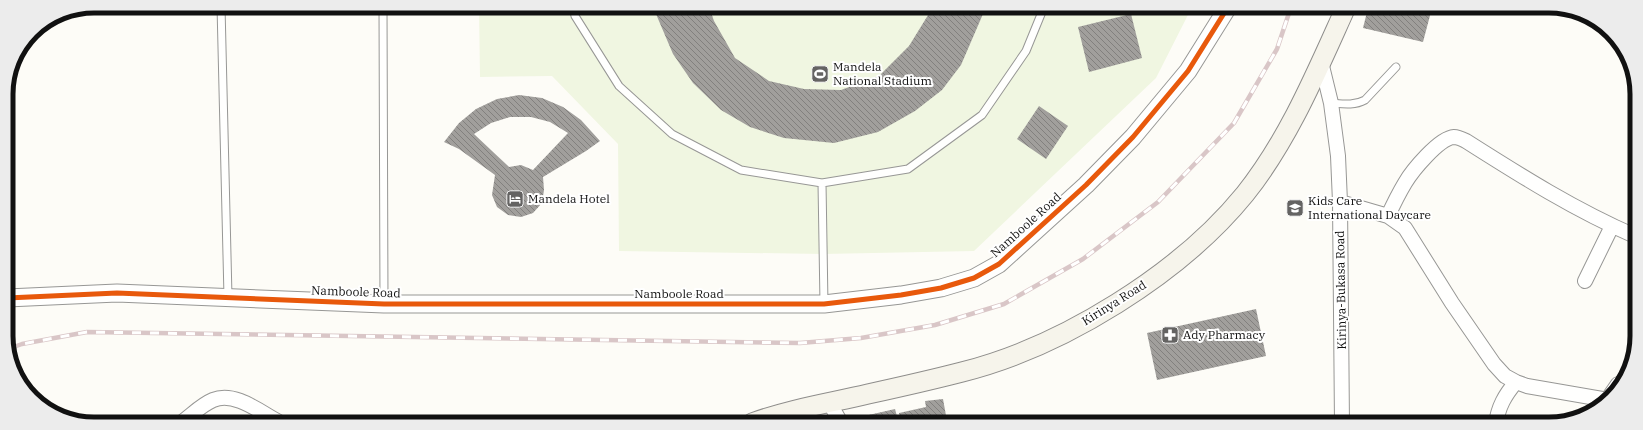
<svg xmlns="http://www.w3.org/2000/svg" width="1643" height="430" font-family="'IBM Plex Serif',serif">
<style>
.pitch{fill:#f0f6e1}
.building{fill:url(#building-back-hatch);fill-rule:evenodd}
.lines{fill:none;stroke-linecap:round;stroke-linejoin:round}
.service-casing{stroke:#979795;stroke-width:9}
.minor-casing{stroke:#979795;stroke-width:16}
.tertiary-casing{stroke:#979795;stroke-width:19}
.secondary-casing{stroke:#8e8d8b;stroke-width:21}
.service{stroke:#fffffe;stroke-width:7}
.minor{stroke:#fffffe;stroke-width:14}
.tertiary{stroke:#fffffe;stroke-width:17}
.secondary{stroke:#f6f4eb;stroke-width:19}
.rail-casing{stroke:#d9c6c7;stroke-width:4.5}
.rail{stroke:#fff;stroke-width:3;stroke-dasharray:9;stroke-linecap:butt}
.cycleway-casing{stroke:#fff;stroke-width:8}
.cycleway{stroke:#e8590c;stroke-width:5}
.labels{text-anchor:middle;stroke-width:4;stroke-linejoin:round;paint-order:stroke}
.poi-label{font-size:12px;fill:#111;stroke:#fff;text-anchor:start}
.street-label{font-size:12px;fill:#111;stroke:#fff}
.rim{fill:none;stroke:#111;stroke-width:5}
</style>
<defs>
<pattern id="building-back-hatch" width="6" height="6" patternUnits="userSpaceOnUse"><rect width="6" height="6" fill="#a19f9c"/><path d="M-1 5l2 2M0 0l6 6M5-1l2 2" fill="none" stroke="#82807e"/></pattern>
</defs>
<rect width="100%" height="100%" fill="#fdfcf7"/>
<path class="pitch" d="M 479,6 L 1192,7 L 1156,78 L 974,251 L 823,254 L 619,251 L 618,144 L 552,76 L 480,77 Z"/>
<path class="building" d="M 653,7 L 709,7 L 714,21 L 735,58 L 769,81 L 804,89 L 841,90 L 879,76 L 909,46 L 933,7 L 986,7 L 961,65 L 942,90 L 915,111 L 878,132 L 834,143 L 784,138 L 750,127 L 721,110 L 693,83 L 673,54 Z
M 1368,8 L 1432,8 L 1423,42 L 1363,28 Z
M 1131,14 L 1142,58 L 1089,72 L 1078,27 Z
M 519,95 L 542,98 L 563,107 L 581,120 L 600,141 L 586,151 L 543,177 L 544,190 L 542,203 L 533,213 L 521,217 L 508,215 L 497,207 L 492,195 L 495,175 L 459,149 L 444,142 L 459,123 L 476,109 L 497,99 ZM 510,117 L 531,117 L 550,122 L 568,133 L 533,170 L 521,165 L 509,167 L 474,134 L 491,123 Z
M 1039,106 L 1068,126 L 1046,159 L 1017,139 Z
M 1256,309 L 1266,356 L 1157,380 L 1147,333 Z
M 943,399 L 947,421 L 937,423 L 901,423 L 899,413 L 926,407 L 925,401 Z
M 895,409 L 898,420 L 885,423 L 851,423 L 851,419 Z"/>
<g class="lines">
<defs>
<path id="service" d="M 221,6 L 228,297
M 383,6 L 384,304
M 573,7 L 575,16 L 619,86 L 672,134 L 741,170 L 822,183 L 908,169 L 982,115 L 1026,51 L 1044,7
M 1331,103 C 1343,104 1354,106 1365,100 L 1396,67
M 822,183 L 824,304
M 486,421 L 488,423"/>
<path id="minor" d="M 1321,62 L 1331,103 L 1338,156 L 1340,202 L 1342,424
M 1340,202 L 1388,216 L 1405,228 L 1452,303 L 1494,364 L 1505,376 L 1516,382 L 1527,386 L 1608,400
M 1388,216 C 1393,205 1399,193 1405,183 C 1412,171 1439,138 1454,137 C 1458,137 1462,139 1466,141 C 1521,176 1575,210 1635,236
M 1585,281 L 1612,226
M 1607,400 L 1618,384
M 829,402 L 841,423
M 182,422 C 192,415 201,405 213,400 C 235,391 260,412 279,422
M 1496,424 C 1498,407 1505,395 1516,382"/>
<path id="tertiary" d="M 7,298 L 117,293 L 384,304 L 824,304 L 901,295 L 941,288 L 974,278 L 999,264 L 1086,185 L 1133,137 L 1188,71 L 1228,7"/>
<path id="secondary" d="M 752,423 C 790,409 830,403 868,394 C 900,387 931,380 962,372 C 1062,347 1180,274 1245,194 C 1289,139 1317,71 1346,7"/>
</defs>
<use href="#service" class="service-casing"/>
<use href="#minor" class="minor-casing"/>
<use href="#tertiary" class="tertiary-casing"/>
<use href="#secondary" class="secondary-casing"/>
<use href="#service" class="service"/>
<use href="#minor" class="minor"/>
<use href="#tertiary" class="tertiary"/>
<use href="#secondary" class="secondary"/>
<defs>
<path id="rail" d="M 8,349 L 22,344 L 87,332 L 800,343 L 861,338 L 935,325 L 1004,304 L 1083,259 L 1158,202 L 1234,123 L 1277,49 L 1291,7"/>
</defs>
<use href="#rail" class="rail-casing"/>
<use href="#rail" class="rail"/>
<defs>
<path id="cycleway" d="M 7,298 L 117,293 L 384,304 L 824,304 L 901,295 L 941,288 L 974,278 L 999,264 L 1086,185 L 1133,137 L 1188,71 L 1228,7"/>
</defs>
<use href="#cycleway" class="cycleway-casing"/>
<use href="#cycleway" class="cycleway"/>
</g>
<defs>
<symbol id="stadium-square" viewBox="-11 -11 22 22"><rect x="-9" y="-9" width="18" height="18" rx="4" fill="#646362" stroke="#fff"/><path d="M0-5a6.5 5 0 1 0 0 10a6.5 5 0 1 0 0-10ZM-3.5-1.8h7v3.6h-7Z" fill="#fff"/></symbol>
<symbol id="hotel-square" viewBox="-11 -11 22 22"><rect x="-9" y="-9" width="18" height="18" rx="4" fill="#646362" stroke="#fff"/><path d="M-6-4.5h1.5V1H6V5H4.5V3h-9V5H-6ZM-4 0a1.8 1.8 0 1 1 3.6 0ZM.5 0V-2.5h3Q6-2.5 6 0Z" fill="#fff"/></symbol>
<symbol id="school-square" viewBox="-11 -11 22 22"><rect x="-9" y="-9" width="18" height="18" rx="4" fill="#646362" stroke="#fff"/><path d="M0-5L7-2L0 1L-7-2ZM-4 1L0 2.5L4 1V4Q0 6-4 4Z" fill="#fff"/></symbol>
<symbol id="pharmacy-square" viewBox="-11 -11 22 22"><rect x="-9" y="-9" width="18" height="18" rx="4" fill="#646362" stroke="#fff"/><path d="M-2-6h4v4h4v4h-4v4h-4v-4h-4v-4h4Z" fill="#fff"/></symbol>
</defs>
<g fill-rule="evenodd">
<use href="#stadium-square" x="810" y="64" width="20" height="20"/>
<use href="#hotel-square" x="505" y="189" width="20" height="20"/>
<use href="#school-square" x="1285" y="198" width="20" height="20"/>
<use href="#pharmacy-square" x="1160" y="325" width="20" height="20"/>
</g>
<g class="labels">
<g class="poi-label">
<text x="833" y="71">Mandela<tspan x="833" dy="14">National Stadium</tspan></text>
<text x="528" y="203">Mandela Hotel</text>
<text x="1308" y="205">Kids Care<tspan x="1308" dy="14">International Daycare</tspan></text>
<text x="1183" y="339">Ady Pharmacy</text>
</g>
<g class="street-label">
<text transform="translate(1026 225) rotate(-42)" y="4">Namboole Road</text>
<text transform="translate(1341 290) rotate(-91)" y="4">Kirinya-Bukasa Road</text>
<text transform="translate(356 292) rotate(2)" y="4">Namboole Road</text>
<text x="679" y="298">Namboole Road</text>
<text transform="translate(1114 303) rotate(-32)" y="4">Kirinya Road</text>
</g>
</g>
<path d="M0 0H1643V430H0ZM94 13H1549A81 81 0 0 1 1630 94V336A81 81 0 0 1 1549 417H94A81 81 0 0 1 13 336V94A81 81 0 0 1 94 13Z" fill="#ececec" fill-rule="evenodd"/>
<path class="rim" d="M94 13H1549A81 81 0 0 1 1630 94V336A81 81 0 0 1 1549 417H94A81 81 0 0 1 13 336V94A81 81 0 0 1 94 13Z"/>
</svg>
